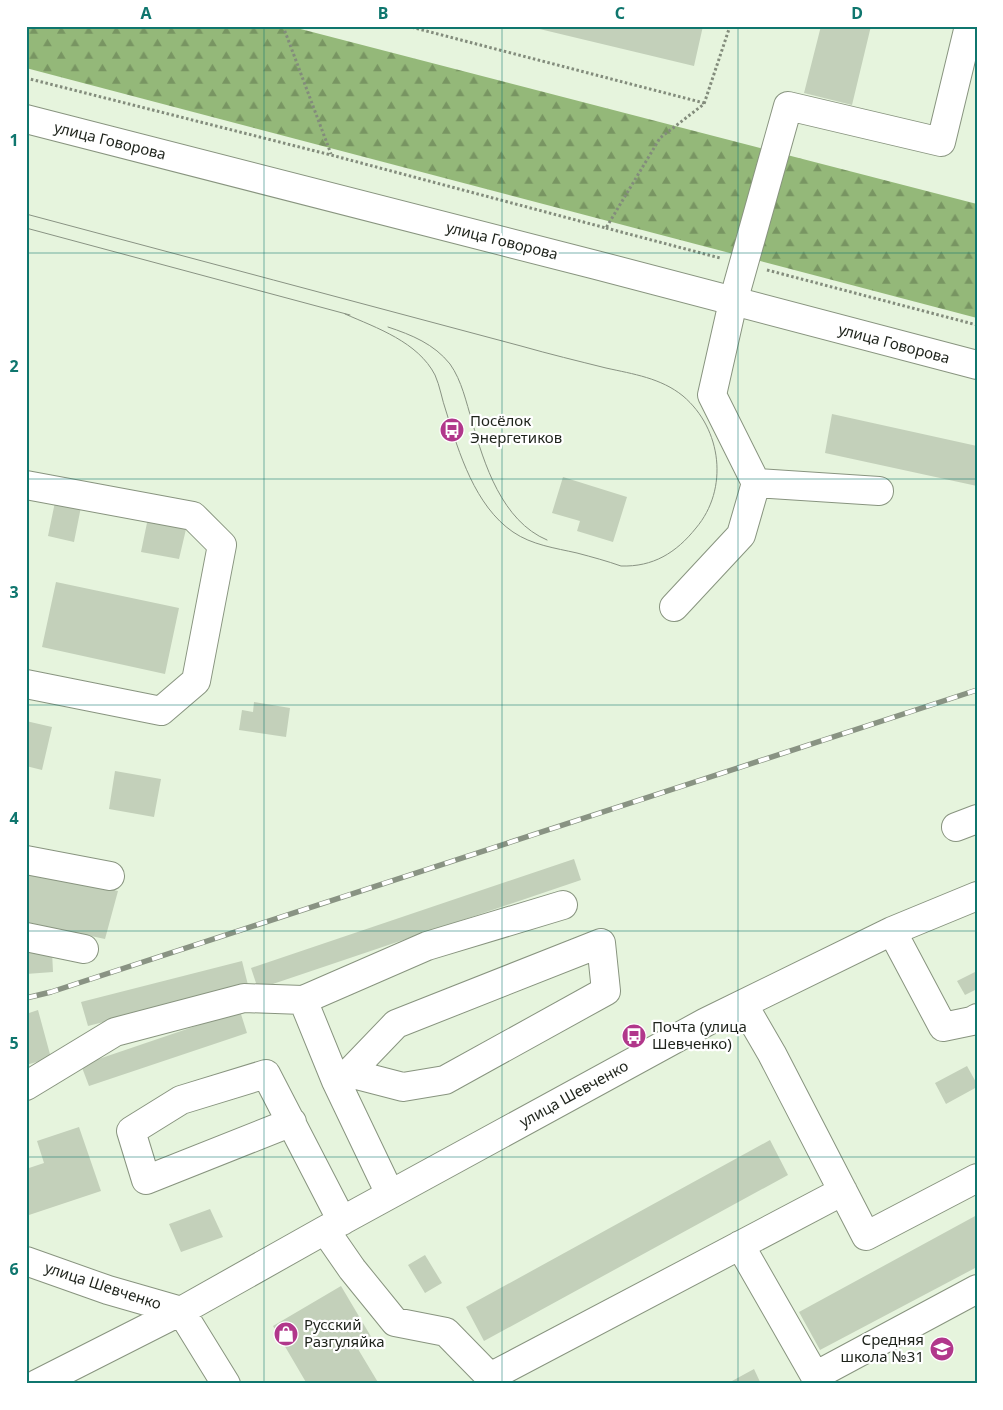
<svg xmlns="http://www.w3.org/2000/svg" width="1003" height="1410" font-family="'Noto Sans',sans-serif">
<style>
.forest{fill:url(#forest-firs)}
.building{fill:#c3d0ba}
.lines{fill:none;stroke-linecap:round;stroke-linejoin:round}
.minor-casing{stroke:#88947f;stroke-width:30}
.major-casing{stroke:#88947f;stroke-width:30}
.path{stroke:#838c7c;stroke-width:3;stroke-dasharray:2.5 2.5;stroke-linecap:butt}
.minor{stroke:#fff;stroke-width:28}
.major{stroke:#fff;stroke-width:28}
.tram{stroke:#899383;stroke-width:1}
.rail-casing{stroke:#899383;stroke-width:5.5}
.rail{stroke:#fff;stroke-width:4;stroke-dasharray:11;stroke-linecap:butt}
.grid{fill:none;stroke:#0f766e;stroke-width:1;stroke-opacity:0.55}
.labels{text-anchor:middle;stroke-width:4.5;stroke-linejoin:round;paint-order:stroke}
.street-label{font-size:15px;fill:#1e231b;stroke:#fff}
.poi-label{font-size:15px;fill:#1e231b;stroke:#fff;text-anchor:start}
.neatline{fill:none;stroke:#0f766e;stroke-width:2}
.grid-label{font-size:16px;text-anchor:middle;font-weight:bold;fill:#0f766e}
</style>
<defs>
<pattern id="forest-firs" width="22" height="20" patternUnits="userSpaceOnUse" patternTransform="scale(1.25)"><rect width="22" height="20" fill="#94b879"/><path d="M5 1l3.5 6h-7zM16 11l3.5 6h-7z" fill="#789562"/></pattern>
</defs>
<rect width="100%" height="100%" fill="#e6f4dd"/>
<path class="forest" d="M 26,26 L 289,26 L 977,204 L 977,318 L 26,68 Z"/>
<path class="building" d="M 527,26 L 703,26 L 694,66 Z
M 821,26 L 871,26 L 852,105 L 804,93 Z
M 832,414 L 977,446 L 977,486 L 825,453 Z
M 563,477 L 627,497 L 613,542 L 577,531 L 580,521 L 552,513 Z
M 55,502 L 81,507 L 74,542 L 48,536 Z
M 148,518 L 187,525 L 179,559 L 141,552 Z
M 56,582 L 179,608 L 165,674 L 42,647 Z
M 254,702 L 290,708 L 286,737 L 239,730 L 242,710 L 253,712 Z
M 26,721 L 52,727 L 42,770 L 26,766 Z
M 115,771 L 161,779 L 154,817 L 109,809 Z
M 574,859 L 581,880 L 258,989 L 251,968 Z
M 26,872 L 118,891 L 105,939 L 26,922 Z
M 26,951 L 52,951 L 53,972 L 26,974 Z
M 242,961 L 248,985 L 88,1026 L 81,1002 Z
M 977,971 L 977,989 L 965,995 L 957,981 Z
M 38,1010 L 51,1058 L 26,1065 L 26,1014 Z
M 240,1011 L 247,1033 L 89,1086 L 81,1065 Z
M 967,1066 L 977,1084 L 977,1087 L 946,1104 L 935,1083 Z
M 79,1127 L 101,1191 L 26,1216 L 26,1169 L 44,1163 L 37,1141 Z
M 770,1140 L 788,1175 L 484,1341 L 466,1307 Z
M 210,1209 L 223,1237 L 181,1252 L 169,1224 Z
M 977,1215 L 977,1267 L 820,1350 L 799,1312 Z
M 425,1255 L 442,1283 L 425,1293 L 408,1265 Z
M 341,1286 L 373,1340 L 358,1349 L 379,1384 L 307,1384 L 273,1326 Z
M 754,1369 L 761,1384 L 734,1384 L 732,1381 Z"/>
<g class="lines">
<defs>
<path id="minor" d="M 756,483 L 879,491
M 26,485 L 193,516 L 222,545 L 196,681 L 161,711 L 26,684
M 674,607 L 741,535 L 756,483 L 712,395 L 733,302 L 788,106 L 941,142 L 969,26
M 956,827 L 977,819
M 26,860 L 110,876
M 892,931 L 943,1027 L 972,1021 L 977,1018
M 26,937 L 84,949
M 743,1004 L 772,1054 L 866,1236 L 977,1178
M 336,1081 L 349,1073 L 396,1024 L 601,943 L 606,991 L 445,1080 L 403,1087 L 349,1073
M 26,1086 L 115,1032 L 244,998 L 303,1000
M 292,1122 L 146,1180 L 131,1131 L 181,1100 L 266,1074 L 342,1221
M 390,1194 L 336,1081 L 303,1000 L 427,946 L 563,905
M 325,1230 L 352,1269 L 395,1322 L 446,1332 L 490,1377 L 843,1191
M 740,1245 L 815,1376 L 977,1289
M 26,1261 L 108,1290 L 181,1311 L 325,1230 L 706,1022 L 892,931 L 977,896
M 37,1384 L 181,1311 L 226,1384"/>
<path id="major" d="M 26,119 L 596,265 L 977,365"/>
</defs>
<use href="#minor" class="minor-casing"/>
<use href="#major" class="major-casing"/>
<path class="path" d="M 283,26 L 331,154
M 407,26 L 704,103
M 26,28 L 31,26
M 26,78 L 331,155 L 606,228 L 660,138 L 704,104 L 730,26
M 606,228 L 720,258
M 767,270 L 977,325"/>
<use href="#minor" class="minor"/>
<use href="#major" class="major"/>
<path class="tram" d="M 26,214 C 191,258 356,302 521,346 C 549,354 578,361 606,368 C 633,374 661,378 683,396 C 722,429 729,489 696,528 C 676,553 653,567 621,566 C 607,561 592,557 577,553 C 555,548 532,545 513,532 C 475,506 459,453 446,411 C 442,400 440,386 435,375 C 418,342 377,328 345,314
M 26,228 L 350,315
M 388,327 C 412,335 434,344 450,364 C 462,381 466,402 472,421 C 484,464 502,521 547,540"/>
<defs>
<path id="rail" d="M 26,998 L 51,992 L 977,690"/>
</defs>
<use href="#rail" class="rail-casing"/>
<use href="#rail" class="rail"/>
</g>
<path class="grid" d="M 264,26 L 264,1384M 502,26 L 502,1384M 738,26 L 738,1384M 26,253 L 977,253M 26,479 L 977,479M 26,705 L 977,705M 26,931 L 977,931M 26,1157 L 977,1157"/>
<defs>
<symbol id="bus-disc" viewBox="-11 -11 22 22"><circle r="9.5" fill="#b1378b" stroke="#fff"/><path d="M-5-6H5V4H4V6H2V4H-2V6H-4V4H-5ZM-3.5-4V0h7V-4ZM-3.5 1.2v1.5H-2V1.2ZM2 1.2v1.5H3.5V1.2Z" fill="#fff"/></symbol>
<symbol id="shop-disc" viewBox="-11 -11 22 22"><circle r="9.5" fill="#b1378b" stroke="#fff"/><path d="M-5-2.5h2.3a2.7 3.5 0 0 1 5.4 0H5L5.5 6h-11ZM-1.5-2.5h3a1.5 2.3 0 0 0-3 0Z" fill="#fff"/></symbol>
<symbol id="school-disc" viewBox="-11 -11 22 22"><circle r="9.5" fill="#b1378b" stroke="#fff"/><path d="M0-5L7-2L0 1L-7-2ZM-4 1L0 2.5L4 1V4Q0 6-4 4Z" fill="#fff"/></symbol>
</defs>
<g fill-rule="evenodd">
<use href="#bus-disc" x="438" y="416" width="28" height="28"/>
<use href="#bus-disc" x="620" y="1022" width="28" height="28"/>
<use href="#shop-disc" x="272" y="1320" width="28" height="28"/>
<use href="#school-disc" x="928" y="1335" width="28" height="28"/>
</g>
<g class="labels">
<g class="street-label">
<text transform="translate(110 141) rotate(14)" y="5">улица Говорова</text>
<text transform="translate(502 241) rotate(14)" y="5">улица Говорова</text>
<text transform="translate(894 344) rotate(15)" y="5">улица Говорова</text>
<text transform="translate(574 1094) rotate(-29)" y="5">улица Шевченко</text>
<text transform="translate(103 1286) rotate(18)" y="5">улица Шевченко</text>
</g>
<g class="poi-label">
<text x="470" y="426">Посёлок<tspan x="470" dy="17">Энергетиков</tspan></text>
<text x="652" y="1032">Почта (улица<tspan x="652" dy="17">Шевченко)</tspan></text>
<text x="304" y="1330">Русский<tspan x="304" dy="17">Разгуляйка</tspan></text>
<text x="924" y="1345" text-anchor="end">Средняя<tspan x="924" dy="17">школа №31</tspan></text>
</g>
</g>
<rect width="1003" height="1410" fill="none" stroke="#ffffff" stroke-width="55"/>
<rect x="28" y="28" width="948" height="1354" class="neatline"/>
<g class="grid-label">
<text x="146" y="19">A</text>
<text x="383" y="19">B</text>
<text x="620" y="19">C</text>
<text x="857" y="19">D</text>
<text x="14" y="146">1</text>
<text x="14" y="372">2</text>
<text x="14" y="598">3</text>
<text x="14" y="824">4</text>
<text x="14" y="1049">5</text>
<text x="14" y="1275">6</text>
</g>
</svg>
